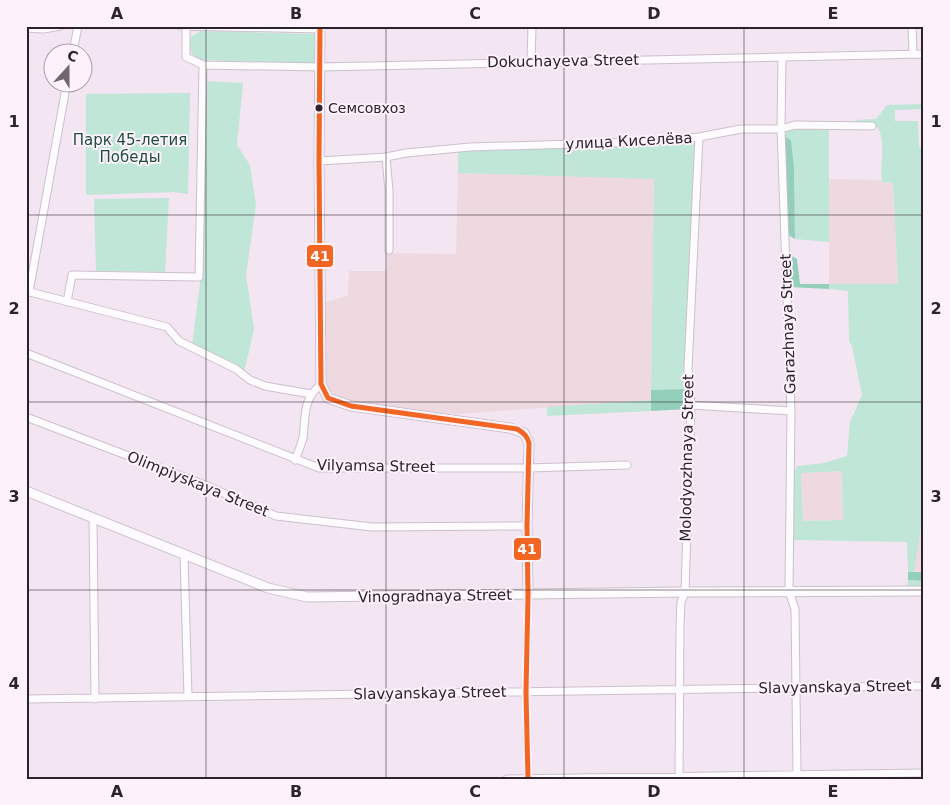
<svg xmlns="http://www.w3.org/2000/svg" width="950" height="805" font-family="'DejaVu Sans',sans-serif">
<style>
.industrial{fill:#eed9e1}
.green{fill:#bfe6d7;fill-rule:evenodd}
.forest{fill:#94cfbc}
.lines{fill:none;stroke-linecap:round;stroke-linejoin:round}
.minor-casing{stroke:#ccc1cb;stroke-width:9}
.tertiary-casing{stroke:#ccc1cb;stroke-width:11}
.minor{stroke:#fdfbfd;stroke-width:7}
.tertiary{stroke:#fdfbfd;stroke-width:9}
.bus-1-casing{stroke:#fdf2fb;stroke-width:9}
.bus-1{stroke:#f26522;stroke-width:5}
.grid{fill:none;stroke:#2d232c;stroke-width:1;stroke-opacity:0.55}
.bus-dot{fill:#2d232c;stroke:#fdf2fb;stroke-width:2}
.labels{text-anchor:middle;stroke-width:4;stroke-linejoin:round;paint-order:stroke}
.bus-label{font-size:14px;fill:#2d232c;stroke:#fdf2fb;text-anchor:start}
.street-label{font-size:15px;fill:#2d232c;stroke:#fdf2fb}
.park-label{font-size:15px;fill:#1f4f3b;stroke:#fdf2fb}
.line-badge{stroke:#fdf2fb;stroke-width:2}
.badge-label{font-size:14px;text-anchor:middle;font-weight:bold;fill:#fff}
.neatline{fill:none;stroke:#2d232c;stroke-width:2}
.grid-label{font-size:16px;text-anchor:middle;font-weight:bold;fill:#2d232c}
</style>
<rect width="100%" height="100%" fill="#f3e5f2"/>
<path class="industrial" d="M 458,173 L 654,178 L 651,400 L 457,414 L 422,412 L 351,402 L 338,397 L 330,391 L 325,381 L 322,304 L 348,295 L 349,271 L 387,271 L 387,253 L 456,254 Z
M 829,179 L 881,180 L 882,182 L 893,183 L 898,284 L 829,284 Z
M 842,471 L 843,520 L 803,521 L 801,473 Z
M 924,508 L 924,572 L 914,571 Z"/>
<path class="green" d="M 201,31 L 315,34 L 316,64 L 201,60 L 192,54 L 189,43 L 192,36 Z
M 205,81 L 243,83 L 237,145 L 250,165 L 256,205 L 246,275 L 254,329 L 244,373 L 192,346 L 201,276 Z
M 190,93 L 188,194 L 174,192 L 86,195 L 86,94 Z
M 924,104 L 924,109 L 895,110 L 895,121 L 918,121 L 919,147 L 924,147 L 924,508 L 914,572 L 908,572 L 907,542 L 794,540 L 794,474 L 797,466 L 824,463 L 847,456 L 850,422 L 862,395 L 852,346 L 849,341 L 848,291 L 829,289 L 829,284 L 898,284 L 893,183 L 882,182 C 879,164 888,139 875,124 L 856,124 L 856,120 L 876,119 L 887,105 ZM 842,471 L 843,520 L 803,521 L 801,473 Z
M 796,128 L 829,130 L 829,242 L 795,239 L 794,168 L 785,137 L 787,131 Z
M 692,141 L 696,147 L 685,389 L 651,390 L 654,179 L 458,173 L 458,151 Z
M 169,198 L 165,272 L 96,271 L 94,199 Z
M 651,400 L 651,411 L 547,416 L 547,407 Z
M 908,580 L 924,581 L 924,587 L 907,587 Z"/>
<path class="forest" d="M 785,137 L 791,140 L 794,168 L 795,239 L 788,235 Z
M 792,256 L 797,259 L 800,284 L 829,284 L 829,289 L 789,287 L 788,267 Z
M 685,389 L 689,409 L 651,411 L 651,390 Z
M 908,572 L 924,572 L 924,581 L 908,580 Z"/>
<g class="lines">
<defs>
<path id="minor" d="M 180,26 L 320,29
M 912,26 L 913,54
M 26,28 L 44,29 L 60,26
M 73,52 L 78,26
M 782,57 L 781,129 L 791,411 L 789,591 L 795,609 L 797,774
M 531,61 L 532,26
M 203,65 L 320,67 L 924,54
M 386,157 L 389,191 L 389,250
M 319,161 L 386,157 L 406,153 L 470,147 L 640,142 L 699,137 L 741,129 L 781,129 L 795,125 L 872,126
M 26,291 L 167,327 L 179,341 L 236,369 L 250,380 L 265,386 L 311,394
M 29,292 L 67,82
M 67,302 L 72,275 L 199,277 L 203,65 L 186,57 L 186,26
M 26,353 L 319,468 L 528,468 L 627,465
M 691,405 L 791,411
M 26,417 L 205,485 L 276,516 L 372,527 L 527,526
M 295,460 C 298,453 301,445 303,438 C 306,415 302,401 321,384
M 93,519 L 95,699
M 184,555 L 188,697
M 26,699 L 924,686
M 507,779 L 924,773
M 528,779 L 526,692 L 528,595
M 679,779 L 680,625 L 681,602 L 685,592 L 691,405 L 688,369 L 699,137"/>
<path id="tertiary" d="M 320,26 L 319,161 L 321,384 L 328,398 L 351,406 L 510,428 L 524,433 L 529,443 L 527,526 L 528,595
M 26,491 L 268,588 L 307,597 L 685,592 L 924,591"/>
</defs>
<use href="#minor" class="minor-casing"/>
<use href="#tertiary" class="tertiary-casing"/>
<use href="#minor" class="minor"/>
<use href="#tertiary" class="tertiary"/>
<defs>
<path id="bus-1" d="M 320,26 L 319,161 L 321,384 L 328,398 L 351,406 L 517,429 C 524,433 527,436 529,443 L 527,526 L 528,595 L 526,692 L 528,779"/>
</defs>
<use href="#bus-1" class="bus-1-casing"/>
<use href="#bus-1" class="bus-1"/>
</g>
<path class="grid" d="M 206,26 L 206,779M 386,26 L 386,779M 564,26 L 564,779M 744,26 L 744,779M 26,215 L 924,215M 26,402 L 924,402M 26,590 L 924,590"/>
<circle class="bus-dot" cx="319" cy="108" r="4.5"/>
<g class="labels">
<g class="bus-label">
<text x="328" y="113">Семсовхоз</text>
</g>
<g class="street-label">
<text transform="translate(563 61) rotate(-1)" y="5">Dokuchayeva Street</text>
<text transform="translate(629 141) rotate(-3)" y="5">улица Киселёва</text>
<text transform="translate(788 324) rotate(-92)" y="5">Garazhnaya Street</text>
<text transform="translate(687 458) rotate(-89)" y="5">Molodyozhnaya Street</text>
<text transform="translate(376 466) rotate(1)" y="5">Vilyamsa Street</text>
<text transform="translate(198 484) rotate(22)" y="5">Olimpiyskaya Street</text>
<text transform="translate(435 596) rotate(-1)" y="5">Vinogradnaya Street</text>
<text transform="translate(835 687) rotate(-1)" y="5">Slavyanskaya Street</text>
<text transform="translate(430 693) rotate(-1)" y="5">Slavyanskaya Street</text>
</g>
<g class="park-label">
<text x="130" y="145">Парк 45-летия<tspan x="130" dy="17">Победы</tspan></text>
</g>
</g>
<g class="line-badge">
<rect x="306" y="244" width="28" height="24" rx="5" fill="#f26522"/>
<rect x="513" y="537" width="29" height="24" rx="5" fill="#f26522"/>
</g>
<g class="badge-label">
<text x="320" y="261">41</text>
<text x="527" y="554">41</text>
</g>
<rect width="950" height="805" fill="none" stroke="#fdf2fb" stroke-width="55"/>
<g transform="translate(68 68) rotate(21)"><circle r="24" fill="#fdf2fb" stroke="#aa9fa8"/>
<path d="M0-4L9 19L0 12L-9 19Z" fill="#726771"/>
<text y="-8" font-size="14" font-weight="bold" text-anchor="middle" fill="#2d232c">С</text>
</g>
<rect x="28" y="28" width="894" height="750" class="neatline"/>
<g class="grid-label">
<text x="117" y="19">A</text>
<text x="296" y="19">B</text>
<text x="475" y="19">C</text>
<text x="654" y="19">D</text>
<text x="833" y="19">E</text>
<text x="14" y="127">1</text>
<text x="936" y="127">1</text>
<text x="14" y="314">2</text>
<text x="936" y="314">2</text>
<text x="14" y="502">3</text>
<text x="936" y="502">3</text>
<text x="14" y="689">4</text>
<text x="936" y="689">4</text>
<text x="117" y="797">A</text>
<text x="296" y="797">B</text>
<text x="475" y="797">C</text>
<text x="654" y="797">D</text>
<text x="833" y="797">E</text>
</g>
</svg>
